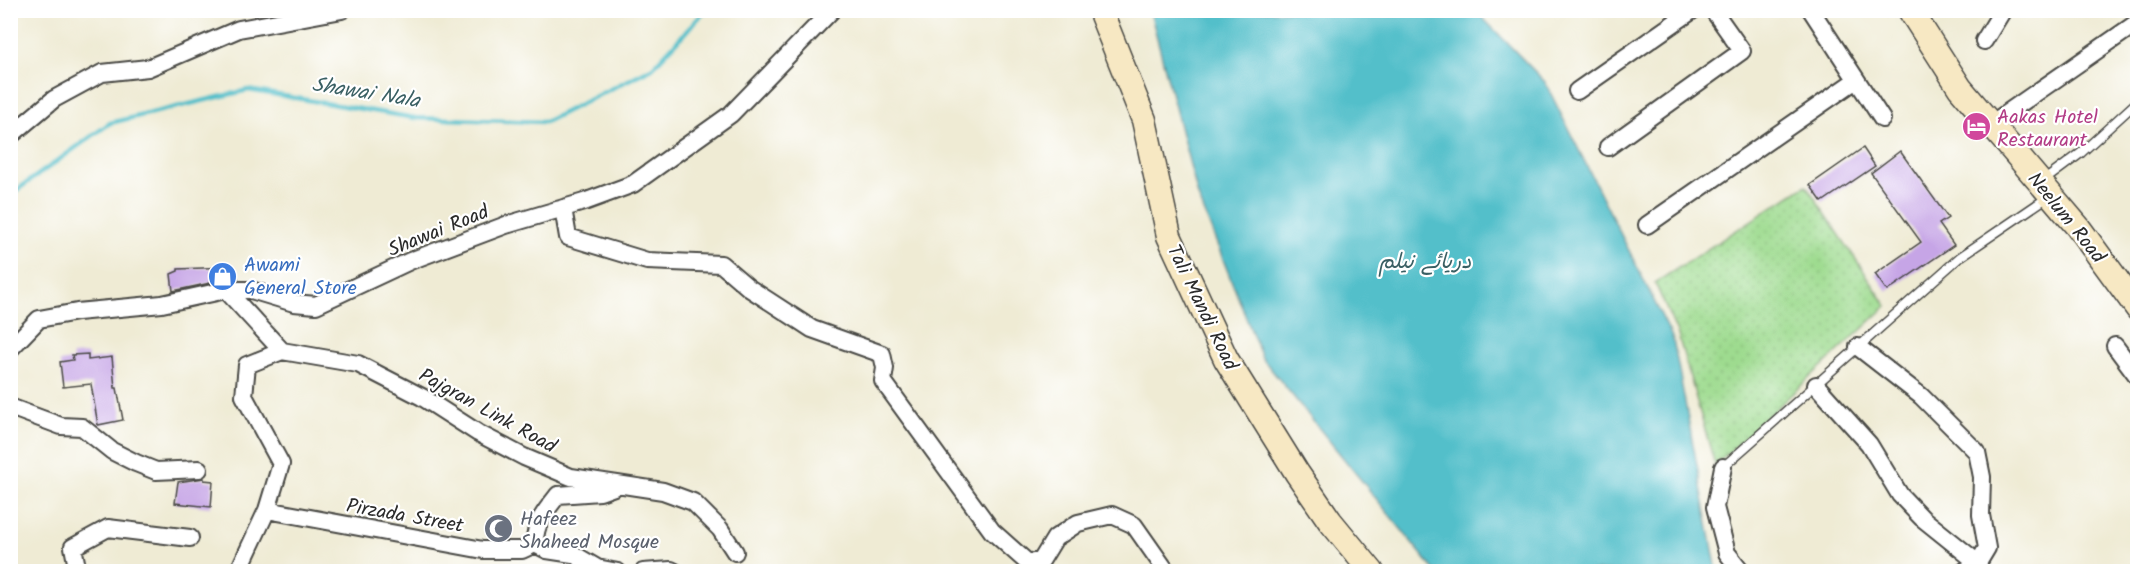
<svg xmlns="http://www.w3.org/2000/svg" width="2148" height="582" font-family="Kalam,'Playpen Sans Arabic',sans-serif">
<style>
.grass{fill:url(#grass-dots);stroke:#64835d;stroke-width:1.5}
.water{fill:#52bfca;stroke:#3e757a;stroke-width:1.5}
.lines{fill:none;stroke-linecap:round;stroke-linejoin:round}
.stream{stroke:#52bfca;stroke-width:4.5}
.building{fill:#c6a5e6}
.lane-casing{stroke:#484844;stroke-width:11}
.street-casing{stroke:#484844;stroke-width:20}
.secondary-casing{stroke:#484844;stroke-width:27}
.lane{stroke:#fff;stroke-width:8}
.street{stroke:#fff;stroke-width:16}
.secondary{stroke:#f7e8c3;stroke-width:24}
.labels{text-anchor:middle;stroke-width:4.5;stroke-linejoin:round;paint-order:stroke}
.hotel-label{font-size:20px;fill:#b23c85;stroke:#fff;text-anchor:start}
.street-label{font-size:20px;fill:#2b2b2b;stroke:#fff}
.shop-label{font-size:20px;fill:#366cbe;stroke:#fff;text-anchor:start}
.worship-label{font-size:20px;fill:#5b616d;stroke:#fff;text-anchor:start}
.water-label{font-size:21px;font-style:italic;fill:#395f63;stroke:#fff}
</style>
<defs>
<pattern id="grass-dots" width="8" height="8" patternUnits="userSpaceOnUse" patternTransform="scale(1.5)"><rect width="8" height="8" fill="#9edb8f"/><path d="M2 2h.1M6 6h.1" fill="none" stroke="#88bc7c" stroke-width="1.8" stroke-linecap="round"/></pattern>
</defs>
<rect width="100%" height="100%" fill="#fff"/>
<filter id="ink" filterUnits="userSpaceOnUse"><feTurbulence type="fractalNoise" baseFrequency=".0167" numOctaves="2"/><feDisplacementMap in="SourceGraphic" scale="12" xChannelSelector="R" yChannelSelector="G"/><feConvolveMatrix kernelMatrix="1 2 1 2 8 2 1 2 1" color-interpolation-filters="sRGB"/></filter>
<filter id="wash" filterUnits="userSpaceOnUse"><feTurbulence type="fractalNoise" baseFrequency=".008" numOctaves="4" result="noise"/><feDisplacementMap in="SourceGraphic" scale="24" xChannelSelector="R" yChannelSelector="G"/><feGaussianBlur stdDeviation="1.35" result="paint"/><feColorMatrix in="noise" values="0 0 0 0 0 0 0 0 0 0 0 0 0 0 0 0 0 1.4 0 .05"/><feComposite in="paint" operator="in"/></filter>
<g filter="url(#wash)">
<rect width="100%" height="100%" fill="#efebd4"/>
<path class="grass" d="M 1806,185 L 1887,306 L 1715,465 L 1678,335 L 1655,283 Z"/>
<path class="water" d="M 1150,11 L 1476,11 L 1545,82 L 1673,339 L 1717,571 L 1435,571 L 1262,358 L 1198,196 Z"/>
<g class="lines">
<path class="stream" d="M 10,195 L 110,123 L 248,90 L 415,118 L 545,122 L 652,68 L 706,10"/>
</g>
<g id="blocks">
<path class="building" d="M 1863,148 L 1875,166 L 1822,202 L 1810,185 Z
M 1900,151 L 1948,218 L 1939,224 L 1954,245 L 1887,291 L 1875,274 L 1921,242 L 1871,173 Z
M 228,267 L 235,268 L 238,279 L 224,280 L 173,291 L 171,274 L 178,271 L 178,269 Z
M 88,354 L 88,360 L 112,357 L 115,388 L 117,388 L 123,420 L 98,425 L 91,384 L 63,387 L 60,362 L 73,360 L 72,355 Z
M 204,478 L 204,480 L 213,481 L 211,507 L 175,503 L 178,482 Z"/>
</g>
</g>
<g filter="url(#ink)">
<use href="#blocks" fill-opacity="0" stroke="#484844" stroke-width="1.5"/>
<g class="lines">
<defs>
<path id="lane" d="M 2042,182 L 2081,153 L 2138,101
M 1723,467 L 1960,257 L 2048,197"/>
<path id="street" d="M 1811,10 L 1882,119
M 1984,41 L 2003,10
M 1577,91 L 1693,10
M 1991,124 L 2138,22
M 10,136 L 54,99 L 102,73 L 148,68 L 239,29 L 342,10
M 1608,147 L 1742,51 L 1713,10
M 563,208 L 568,237 L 647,261 L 721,264 L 749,288 L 812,329 L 882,354 L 885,368 L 883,381 L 992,531 L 1028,563 L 1041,561 L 1055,538 L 1078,523 L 1112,515 L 1134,525 L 1167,572
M 1647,225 L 1856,80
M 226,290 L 282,351 L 358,364 L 422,397 L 478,433 L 524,457 L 571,477 L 663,491 L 693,502 L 720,529 L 735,552
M 2115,346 L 2138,377
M 1858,347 L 1921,396 L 1977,452 L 1982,477 L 1981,515 L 1987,548 L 1978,563 L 1963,572
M 10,349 L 39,319 L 77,312 L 162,304 L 226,290 L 251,290 L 294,303 L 316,305 L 410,261 L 506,225 L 584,202 L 633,184 L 731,114 L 832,10
M 1816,385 L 1869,444 L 1900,495 L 1922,518 L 1978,563
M 10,407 L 61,426 L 82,427 L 112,451 L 136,463 L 156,471 L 199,469
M 1723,467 L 1715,507 L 1727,553 L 1742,572
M 614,487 L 600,492 L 558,495 C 546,510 534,524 535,544 L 547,550 L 573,554 L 597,568 L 618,572
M 267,510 L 483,550 L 522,550 L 535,544
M 78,572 L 73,547 L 108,528 L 190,538
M 238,572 L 267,510 L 281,464 L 244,396 L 247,365 L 282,351
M 643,572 L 671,570 L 675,572"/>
<path id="secondary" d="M 1100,10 L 1144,120 L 1169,236 L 1226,359 L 1297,473 L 1330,521 L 1372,572
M 1910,10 L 1960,88 L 2078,227 L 2138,309"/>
</defs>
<use href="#lane" class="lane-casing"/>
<use href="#street" class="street-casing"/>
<use href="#secondary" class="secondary-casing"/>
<use href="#lane" class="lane"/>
<use href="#street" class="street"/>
<use href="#secondary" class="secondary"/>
</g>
</g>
<defs>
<symbol id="hotel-disc" viewBox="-11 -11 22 22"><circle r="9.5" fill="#d1479c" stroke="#fff"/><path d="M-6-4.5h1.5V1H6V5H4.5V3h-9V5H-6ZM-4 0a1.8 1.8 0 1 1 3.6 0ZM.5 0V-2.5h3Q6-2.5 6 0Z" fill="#fff"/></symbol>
<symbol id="shop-disc" viewBox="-11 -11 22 22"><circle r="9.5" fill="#3f7fe0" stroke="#fff"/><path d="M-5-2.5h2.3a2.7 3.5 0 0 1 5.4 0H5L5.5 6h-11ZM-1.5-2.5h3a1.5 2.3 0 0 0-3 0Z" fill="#fff"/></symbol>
<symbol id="mosque-disc" viewBox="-11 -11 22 22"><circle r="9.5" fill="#6b7280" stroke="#fff"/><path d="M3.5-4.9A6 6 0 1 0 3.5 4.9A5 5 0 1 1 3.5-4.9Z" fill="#fff"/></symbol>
</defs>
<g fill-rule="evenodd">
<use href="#hotel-disc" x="1960" y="110" width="33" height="33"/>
<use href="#shop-disc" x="206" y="260" width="33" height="33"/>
<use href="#mosque-disc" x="482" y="512" width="33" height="33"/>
</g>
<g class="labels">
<g class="hotel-label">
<text x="1997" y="123">Aakas Hotel<tspan x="1997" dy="23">Restaurant</tspan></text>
</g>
<g class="street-label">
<text transform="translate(2067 217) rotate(51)" y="7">Neelum Road</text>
<text transform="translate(438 230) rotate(-22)" y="7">Shawai Road</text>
<text transform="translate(1203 307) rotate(64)" y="7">Tali Mandi Road</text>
<text transform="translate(488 410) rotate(29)" y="7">Pajgran Link Road</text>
<text transform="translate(405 515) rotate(10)" y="7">Pirzada Street</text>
</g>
<g class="shop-label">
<text x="244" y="271">Awami<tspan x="244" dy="23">General Store</tspan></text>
</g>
<g class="worship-label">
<text x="520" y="525">Hafeez<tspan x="520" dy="23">Shaheed Mosque</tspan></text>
</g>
<g class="water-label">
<text transform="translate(366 92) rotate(9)" y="7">Shawai Nala</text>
<text x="1425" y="268">دریائے نیلم</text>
</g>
</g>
<rect width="2148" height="582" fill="none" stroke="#fff" stroke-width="36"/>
</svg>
